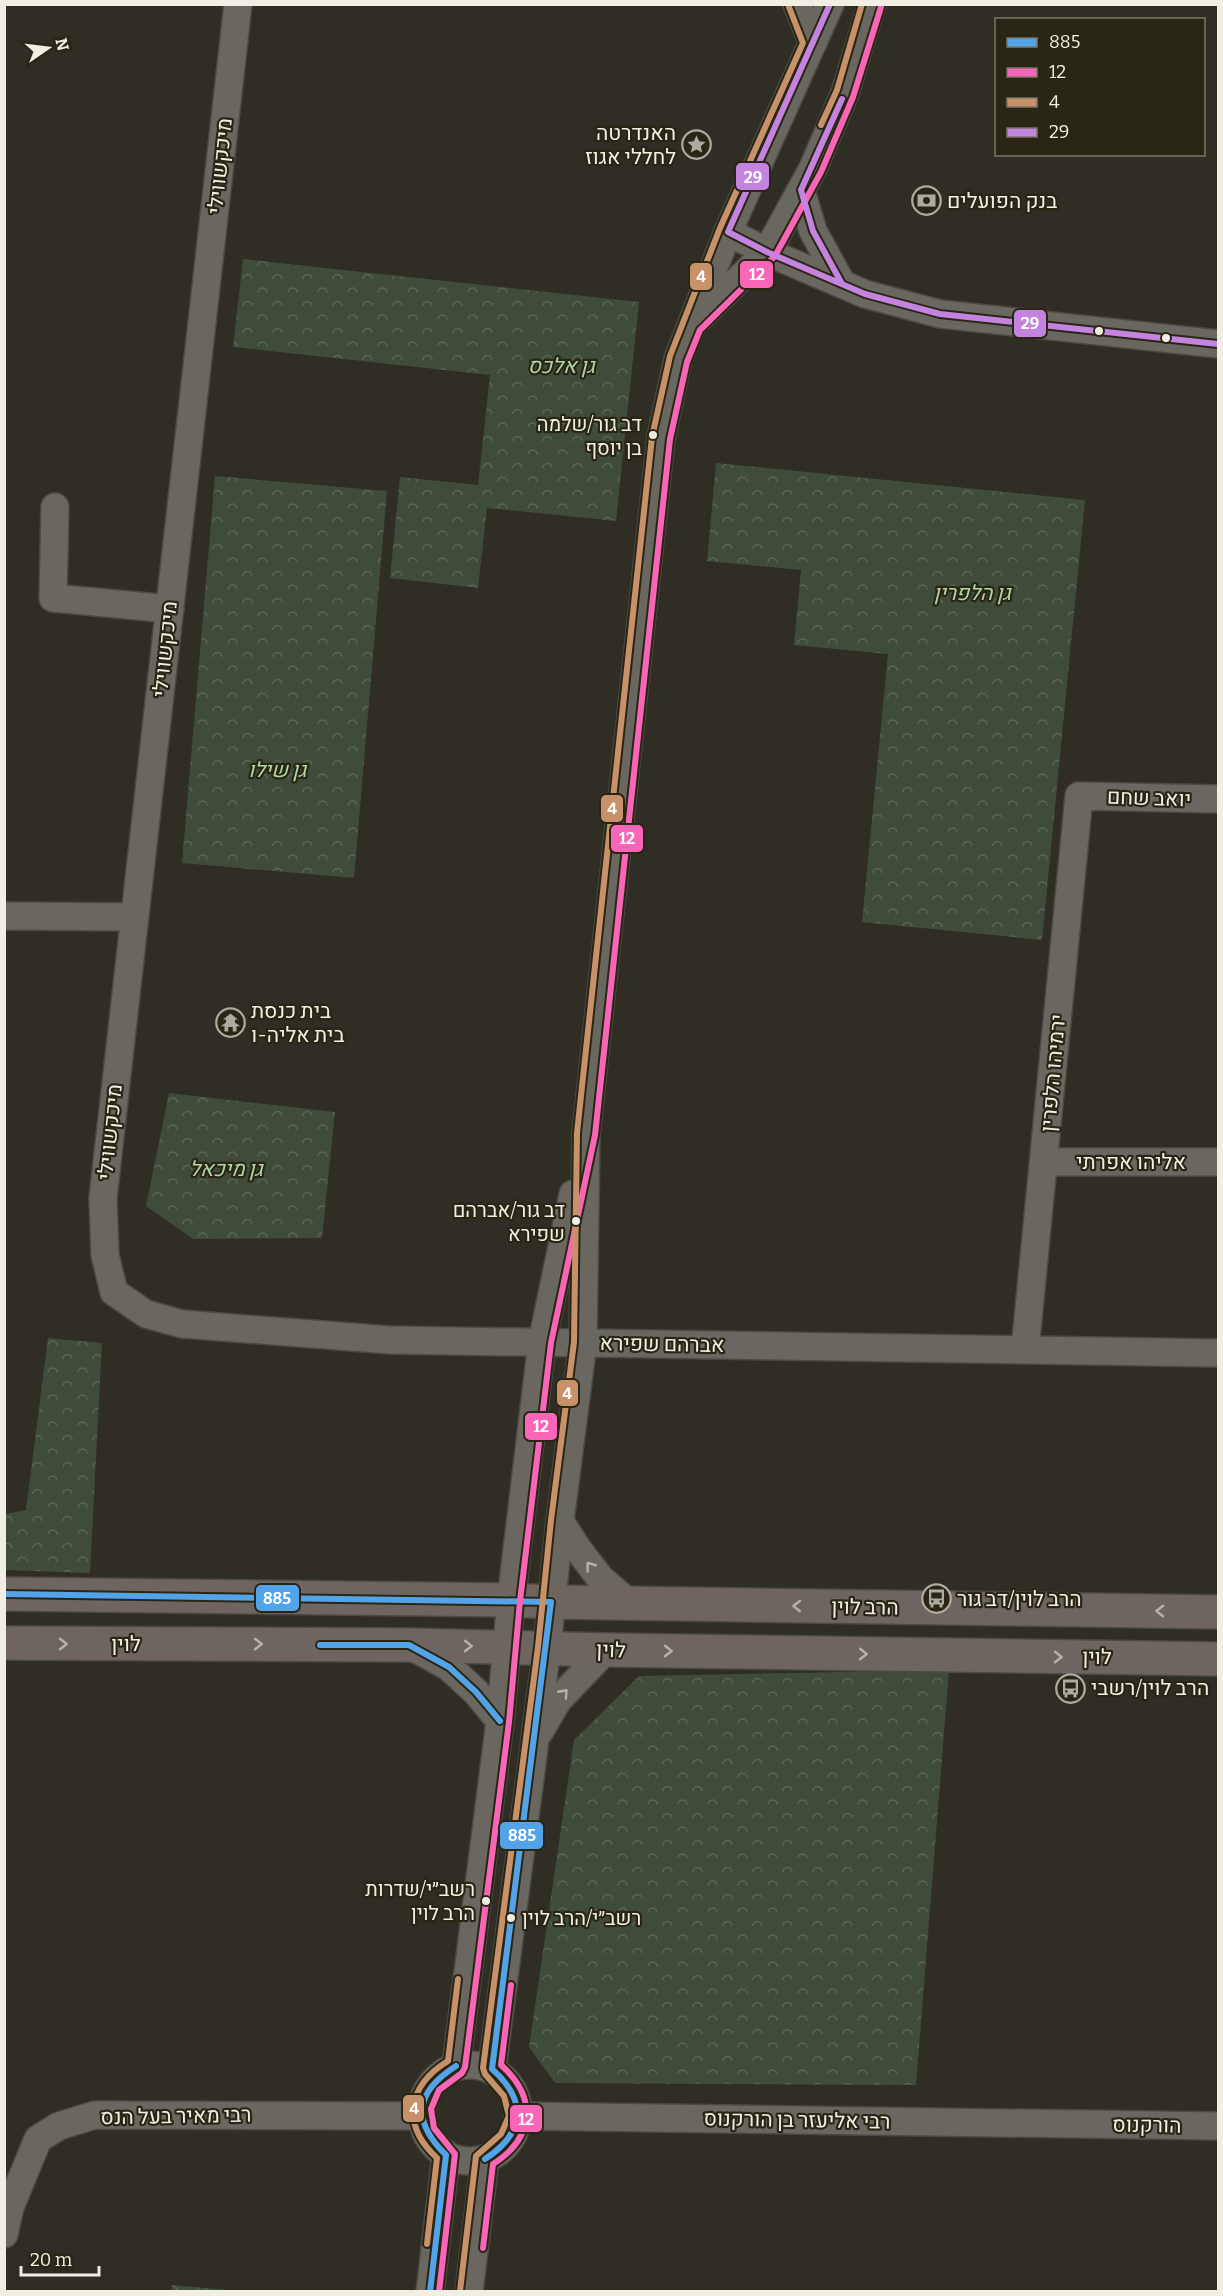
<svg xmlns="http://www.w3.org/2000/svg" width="1223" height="2296" font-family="Bitter,Heebo,serif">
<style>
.park{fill:url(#park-crowns)}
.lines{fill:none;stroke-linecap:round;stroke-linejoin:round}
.minor-casing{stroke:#4b4941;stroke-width:30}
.major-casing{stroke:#4b4941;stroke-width:36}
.minor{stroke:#696760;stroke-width:27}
.major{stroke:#6e6561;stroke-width:33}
.bus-1-casing{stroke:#2a2615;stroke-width:10}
.bus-2-casing{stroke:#2a2615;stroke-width:10}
.bus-3-casing{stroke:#2a2615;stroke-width:10}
.bus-4-casing{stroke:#2a2615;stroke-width:10}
.bus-1{stroke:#53a3e8;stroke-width:6}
.bus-2{stroke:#fa66b7;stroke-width:6}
.bus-3{stroke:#c7916a;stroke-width:6}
.bus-4{stroke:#c483df;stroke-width:6}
.oneway{stroke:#b4b2a9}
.oneway2{stroke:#b6b1a9}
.bus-dot{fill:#f1efe4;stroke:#2a2615;stroke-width:2}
.labels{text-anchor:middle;stroke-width:4.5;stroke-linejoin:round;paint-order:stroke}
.bus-label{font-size:20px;fill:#f1efe4;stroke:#2a2615;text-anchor:end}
.poi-label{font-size:21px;fill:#f1efe4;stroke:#2a2615;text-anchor:start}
.street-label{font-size:21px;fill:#f1efe4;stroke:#2a2615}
.park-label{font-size:21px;font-style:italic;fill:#aed7a5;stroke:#2a2615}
.line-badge{stroke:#2a2615;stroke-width:2}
.badge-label{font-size:16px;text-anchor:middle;font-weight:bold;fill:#fff}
</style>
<defs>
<pattern id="park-crowns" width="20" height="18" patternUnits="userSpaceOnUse" patternTransform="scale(1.5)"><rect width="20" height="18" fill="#3f4c3a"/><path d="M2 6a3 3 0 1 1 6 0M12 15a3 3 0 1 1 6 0" fill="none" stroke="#5b6656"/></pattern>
</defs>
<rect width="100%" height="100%" fill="#2f2d24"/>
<path class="park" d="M 243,259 L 639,302 L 616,521 L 487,508 L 478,588 L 390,578 L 400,477 L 478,485 L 490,375 L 233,347 Z
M 716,463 L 1085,500 L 1042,940 L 862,922 L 888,654 L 794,645 L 801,570 L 707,561 Z
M 215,476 L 387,491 L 354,878 L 182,863 Z
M 169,1093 L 335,1112 L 322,1238 L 193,1239 L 146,1206 Z
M 48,1338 L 102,1343 L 90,1573 L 5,1570 L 5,1514 L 26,1510 Z
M 949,1670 L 916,2085 L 555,2083 L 529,2047 L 574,1740 L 639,1676 Z
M 172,2285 L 239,2291 L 172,2291 Z"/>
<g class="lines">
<defs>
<path id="minor" d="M 238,4 L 103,1198 L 105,1255 L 114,1292 L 146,1314 L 182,1324 L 390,1340 L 1218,1353
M 797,4 L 813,43
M 801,190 L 813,231 L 842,284
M 728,232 L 767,252 L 865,294 L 940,314 L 1218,344
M 699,318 L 767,252 L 813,168 L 845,93 L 872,4
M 55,507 L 53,598 L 170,609
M 4,916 L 135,917
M 1044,1162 L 1218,1162
M 1025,1350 L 1079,796 L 1218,799
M 560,1521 L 577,1548 L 600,1578 L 629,1603
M 409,1645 L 449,1667 L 476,1692 L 500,1721
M 540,1731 L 558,1700 L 606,1650
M422 2113a48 48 0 1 1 96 0a48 48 0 1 1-96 0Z
M 456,2066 L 500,1721 L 511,1600 L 542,1342 L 573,1194
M 492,2069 L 547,1648 L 560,1521 L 583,1343 L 586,1134 L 661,438 L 678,359 L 728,232 L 830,4
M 518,2116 L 1218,2126
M 4,2234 L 10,2207 L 38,2139 L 59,2126 L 95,2115 L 421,2116
M 430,2292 L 446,2155
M 469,2292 L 485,2159"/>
<path id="major" d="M 4,1594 L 511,1600 L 551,1602 L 1218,1612
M 4,1643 L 409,1645 L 606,1650 L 1218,1659"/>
</defs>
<use href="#minor" class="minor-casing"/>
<use href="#major" class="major-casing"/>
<use href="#minor" class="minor"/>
<use href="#major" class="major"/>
<defs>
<path id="bus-1" d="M 4,1594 L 551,1602
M 320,1645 L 409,1645 L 449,1667 L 476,1692 L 500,1721
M 492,2069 L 551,1602
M 446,2155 C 411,2121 415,2092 456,2066
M 485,2159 C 525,2133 528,2101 492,2069
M 430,2292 L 446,2155"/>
<path id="bus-2" d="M 483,2248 L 493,2164 C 534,2138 538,2098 501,2065 L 511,1985
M 439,2292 L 455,2154 L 434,2128 L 431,2109 L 439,2090 L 462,2073 L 465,2067 L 509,1722 L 520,1601 L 551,1343 L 595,1135 L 670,439 L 687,362 L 700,330 L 775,256 L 821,172 L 853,97 L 881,7"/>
<path id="bus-3" d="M 821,125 L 837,90 L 862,4
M 427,2244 L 437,2158 C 401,2125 407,2086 448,2061 L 458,1979
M 460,2291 L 476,2156 L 501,2134 L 509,2116 L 504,2096 L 485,2074 L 483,2068 L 538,1647 L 551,1520 L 574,1342 L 577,1133 L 652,437 L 670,356 L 720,228 L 803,43 L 789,7"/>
<path id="bus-4" d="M 830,4 L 728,232 L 767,252 L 865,294 L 940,314 L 1218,344
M 842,99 L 801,190 L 813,231 L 842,284"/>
</defs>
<use href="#bus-1" class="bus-1-casing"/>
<use href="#bus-2" class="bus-2-casing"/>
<use href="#bus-3" class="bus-3-casing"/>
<use href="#bus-4" class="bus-4-casing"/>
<use href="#bus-1" class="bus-1"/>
<use href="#bus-2" class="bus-2"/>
<use href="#bus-3" class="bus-3"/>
<use href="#bus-4" class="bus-4"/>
</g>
<defs><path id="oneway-chevron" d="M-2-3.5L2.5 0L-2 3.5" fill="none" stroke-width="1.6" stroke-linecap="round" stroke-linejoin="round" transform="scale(1.5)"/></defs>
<g class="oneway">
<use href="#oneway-chevron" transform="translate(590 1566) rotate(-127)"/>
<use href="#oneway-chevron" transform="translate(564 1693) rotate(-48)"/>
</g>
<g class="oneway2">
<use href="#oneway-chevron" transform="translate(797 1606) rotate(-179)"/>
<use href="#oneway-chevron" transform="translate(1160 1611) rotate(-179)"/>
<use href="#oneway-chevron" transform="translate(63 1644)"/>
<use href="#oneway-chevron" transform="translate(258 1644)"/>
<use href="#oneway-chevron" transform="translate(468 1646) rotate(1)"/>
<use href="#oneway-chevron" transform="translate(668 1651) rotate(1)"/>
<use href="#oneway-chevron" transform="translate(863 1654) rotate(1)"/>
<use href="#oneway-chevron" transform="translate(1058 1657) rotate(1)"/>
</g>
<defs>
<symbol id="sight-ring" viewBox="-11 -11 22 22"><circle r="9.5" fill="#2a2615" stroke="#adaba1" stroke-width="1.5"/><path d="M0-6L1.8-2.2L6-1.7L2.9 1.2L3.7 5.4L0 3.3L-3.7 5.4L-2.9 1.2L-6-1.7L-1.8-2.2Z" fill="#adaba1"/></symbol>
<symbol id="bank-ring" viewBox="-11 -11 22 22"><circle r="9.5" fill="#2a2615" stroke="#adaba1" stroke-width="1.5"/><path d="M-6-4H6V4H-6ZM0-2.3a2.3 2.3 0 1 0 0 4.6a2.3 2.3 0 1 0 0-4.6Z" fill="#adaba1"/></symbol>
<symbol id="temple-ring" viewBox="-11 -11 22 22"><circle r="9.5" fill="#2a2615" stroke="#adaba1" stroke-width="1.5"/><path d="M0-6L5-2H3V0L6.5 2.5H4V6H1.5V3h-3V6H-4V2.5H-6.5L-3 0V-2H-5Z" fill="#adaba1"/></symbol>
<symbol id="bus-ring" viewBox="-11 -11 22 22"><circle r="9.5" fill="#2a2615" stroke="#adaba1" stroke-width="1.5"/><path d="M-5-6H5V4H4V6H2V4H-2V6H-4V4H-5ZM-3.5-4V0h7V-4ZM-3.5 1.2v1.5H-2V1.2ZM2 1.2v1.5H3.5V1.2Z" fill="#adaba1"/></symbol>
</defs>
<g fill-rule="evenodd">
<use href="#sight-ring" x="680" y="128" width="33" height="33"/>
<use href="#bank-ring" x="910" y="184" width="33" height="33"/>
<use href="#temple-ring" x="214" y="1006" width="33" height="33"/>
<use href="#bus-ring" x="920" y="1582" width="33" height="33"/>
<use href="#bus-ring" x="1054" y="1672" width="33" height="33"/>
</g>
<g class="bus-dot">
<circle cx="1099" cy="331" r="5"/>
<circle cx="1166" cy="338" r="5"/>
<circle cx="653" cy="435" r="5"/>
<circle cx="576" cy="1221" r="5"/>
<circle cx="486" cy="1901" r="5"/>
<circle cx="511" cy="1918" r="5"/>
</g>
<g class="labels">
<g class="bus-label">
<text x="642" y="431">דב גור/שלמה<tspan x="642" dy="24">בן יוסף</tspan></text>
<text x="565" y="1217">דב גור/אברהם<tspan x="565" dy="24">שפירא</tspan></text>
<text x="475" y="1896">רשב״י/שדרות<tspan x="475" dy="24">הרב לוין</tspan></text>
<text x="522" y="1925" text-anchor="start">רשב״י/הרב לוין</text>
</g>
<g class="poi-label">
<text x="676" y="140" text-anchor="end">האנדרטה<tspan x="676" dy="24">לחללי אגוז</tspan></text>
<text x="947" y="208">בנק הפועלים</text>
<text x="251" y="1018">בית כנסת<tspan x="251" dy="24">בית אליה-ו</tspan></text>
<text x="957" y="1606">הרב לוין/דב גור</text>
<text x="1091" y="1695">הרב לוין/רשבי</text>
</g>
<g class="street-label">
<text transform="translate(220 166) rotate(-84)" y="7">מיכקשווילי</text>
<text transform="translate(165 649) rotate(-84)" y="7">מיכקשווילי</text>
<text transform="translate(1149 798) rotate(2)" y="7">יואב שחם</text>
<text transform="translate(1053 1073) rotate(-85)" y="7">ירמיהו הלפרין</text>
<text transform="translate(110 1132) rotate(-84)" y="7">מיכקשווילי</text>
<text x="1131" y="1169">אליהו אפרתי</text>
<text transform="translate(662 1344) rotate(1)" y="7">אברהם שפירא</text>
<text transform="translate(865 1607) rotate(1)" y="7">הרב לוין</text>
<text x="126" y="1651">לוין</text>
<text transform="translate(611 1650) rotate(2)" y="7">לוין</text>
<text transform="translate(1097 1657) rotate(1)" y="7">לוין</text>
<text transform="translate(176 2116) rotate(-1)" y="7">רבי מאיר בעל הנס</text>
<text transform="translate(797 2120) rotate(1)" y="7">רבי אליעזר בן הורקנוס</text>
<text transform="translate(1147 2125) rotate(1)" y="7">הורקנוס</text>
</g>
<g class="park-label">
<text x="561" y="373">גן אלכס</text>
<text x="972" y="600">גן הלפרין</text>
<text x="277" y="777">גן שילו</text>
<text x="226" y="1176">גן מיכאל</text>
</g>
</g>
<g class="line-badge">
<rect x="735" y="162" width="35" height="29" rx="6" fill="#c483df"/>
<rect x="739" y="260" width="35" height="29" rx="6" fill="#fa66b7"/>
<rect x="689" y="262" width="24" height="29" rx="6" fill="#c7916a"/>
<rect x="1013" y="309" width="34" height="29" rx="6" fill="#c483df"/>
<rect x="600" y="794" width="24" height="29" rx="6" fill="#c7916a"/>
<rect x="610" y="824" width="34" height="29" rx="6" fill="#fa66b7"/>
<rect x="556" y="1379" width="23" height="28" rx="6" fill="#c7916a"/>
<rect x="524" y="1412" width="34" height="29" rx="6" fill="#fa66b7"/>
<rect x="255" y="1584" width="45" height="28" rx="6" fill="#53a3e8"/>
<rect x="499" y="1821" width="45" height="29" rx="6" fill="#53a3e8"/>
<rect x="402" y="2094" width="23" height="29" rx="6" fill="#c7916a"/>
<rect x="509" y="2104" width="34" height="29" rx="6" fill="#fa66b7"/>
</g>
<g class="badge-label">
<text x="753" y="183">29</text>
<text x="757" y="280">12</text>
<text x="701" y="282">4</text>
<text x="1030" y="329">29</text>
<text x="612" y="814">4</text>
<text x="627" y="844">12</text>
<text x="567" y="1399">4</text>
<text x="541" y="1432">12</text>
<text x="277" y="1604">885</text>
<text x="522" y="1841">885</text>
<text x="414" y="2114">4</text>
<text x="526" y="2125">12</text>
</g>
<rect width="1223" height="2296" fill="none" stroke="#f1efe4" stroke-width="12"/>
<rect x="995" y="18" width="210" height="138" fill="#2a2615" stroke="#7a7668" stroke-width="1.5"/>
<rect x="1007" y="38" width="30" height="9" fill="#53a3e8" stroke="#7a7668" stroke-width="1.5"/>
<text x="1049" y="48" font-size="18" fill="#f1efe4">885</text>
<rect x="1007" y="68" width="30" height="9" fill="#fa66b7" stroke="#7a7668" stroke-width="1.5"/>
<text x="1049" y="78" font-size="18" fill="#f1efe4">12</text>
<rect x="1007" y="98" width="30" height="9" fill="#c7916a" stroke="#7a7668" stroke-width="1.5"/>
<text x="1049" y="108" font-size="18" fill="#f1efe4">4</text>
<rect x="1007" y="128" width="30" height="9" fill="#c483df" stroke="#7a7668" stroke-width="1.5"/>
<text x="1049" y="138" font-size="18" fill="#f1efe4">29</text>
<g transform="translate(48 48) rotate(76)" stroke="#2a2615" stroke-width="4.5" paint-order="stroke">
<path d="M0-4.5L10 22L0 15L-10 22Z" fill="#f1efe4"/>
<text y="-9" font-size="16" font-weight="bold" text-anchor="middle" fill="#f1efe4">N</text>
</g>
<path d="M21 2266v9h78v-9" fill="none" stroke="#f1efe4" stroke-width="3"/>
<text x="30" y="2266" font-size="18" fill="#f1efe4" stroke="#2a2615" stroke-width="4.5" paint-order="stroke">20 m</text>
</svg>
